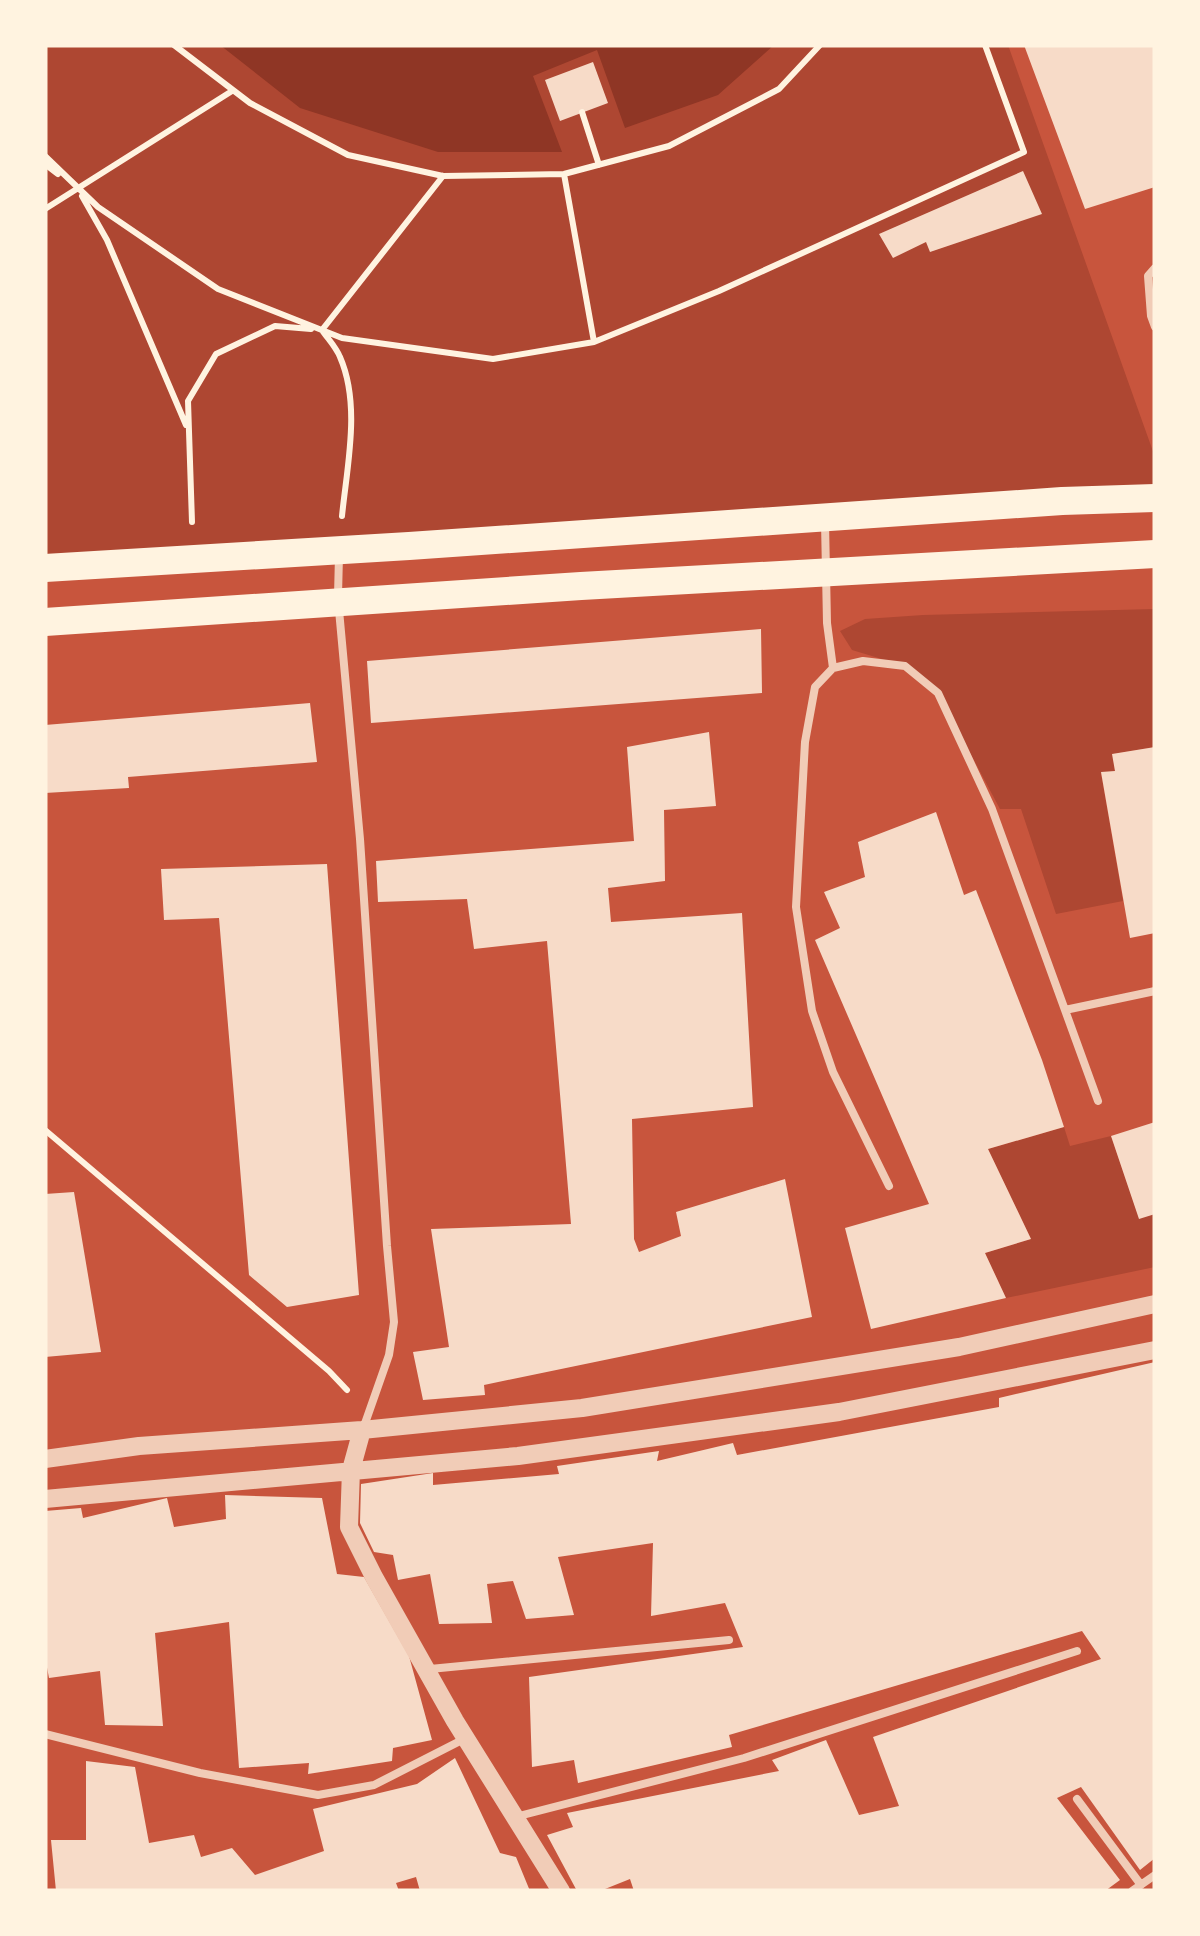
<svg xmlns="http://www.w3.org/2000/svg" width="1200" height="1936" font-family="Cabin,sans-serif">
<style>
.green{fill:#ae4732}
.water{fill:#8f3625}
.building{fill:#f7dbc8}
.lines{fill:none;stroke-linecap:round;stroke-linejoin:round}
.path{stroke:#fff3e0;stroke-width:6}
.service{stroke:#f1ccb7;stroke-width:8}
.tertiary{stroke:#f1ccb7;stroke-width:18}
.trunk{stroke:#fff3e0;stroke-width:28}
</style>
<rect width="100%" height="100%" fill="#c8553d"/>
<path class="green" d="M 45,45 L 1008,45 L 1155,457 L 1155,498 L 45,568 Z
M 1155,609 L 1155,747 L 1113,754 L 1115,771 L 1101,773 L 1123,901 L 1056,914 L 1021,809 L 1000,809 L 938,693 L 905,666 L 852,650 L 840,631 L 865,619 L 923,615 Z
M 1064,1127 L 1070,1146 L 1111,1136 L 1139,1218 L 1155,1214 L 1155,1267 L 1006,1298 L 985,1253 L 1031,1239 L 988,1149 Z"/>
<path class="water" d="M 220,45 L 774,45 L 718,95 L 625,128 L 597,50 L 533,76 L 562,152 L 438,152 L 300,108 Z"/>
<path class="building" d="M 1024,45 L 1155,45 L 1155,187 L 1085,209 Z
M 593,62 L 608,103 L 560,121 L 545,80 Z
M 1023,171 L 1042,214 L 930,252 L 926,242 L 893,258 L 879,234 Z
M 761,629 L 762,693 L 371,723 L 367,661 Z
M 310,703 L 317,762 L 128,777 L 129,788 L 45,793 L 45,725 Z
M 709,732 L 716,806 L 664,810 L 665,881 L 608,888 L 611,922 L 742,913 L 753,1107 L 632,1119 L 634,1239 L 639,1252 L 681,1236 L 676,1212 L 785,1179 L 812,1317 L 484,1385 L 485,1395 L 423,1400 L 413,1352 L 449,1347 L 431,1229 L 571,1224 L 547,941 L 474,949 L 467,899 L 378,902 L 376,861 L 634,841 L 627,747 Z
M 1155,747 L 1155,933 L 1130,938 L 1101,772 L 1115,771 L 1112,754 Z
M 936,812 L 964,895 L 976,890 L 1042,1060 L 1064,1127 L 988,1149 L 1031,1239 L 985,1253 L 1006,1298 L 871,1329 L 845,1228 L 929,1204 L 815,940 L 840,928 L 824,892 L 865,877 L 858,842 Z
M 327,864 L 359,1295 L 287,1307 L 249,1275 L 219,918 L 164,920 L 161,869 Z
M 1155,1122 L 1155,1214 L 1139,1219 L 1111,1136 Z
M 74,1192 L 101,1352 L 45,1357 L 45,1194 Z
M 1155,1362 L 1155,1858 L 1140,1870 L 1081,1787 L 1057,1798 L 1120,1880 L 1105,1891 L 634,1891 L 630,1879 L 600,1891 L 577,1891 L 547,1835 L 573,1827 L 567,1813 L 779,1771 L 772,1760 L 826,1740 L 859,1815 L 899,1806 L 873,1737 L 1101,1659 L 1082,1631 L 729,1735 L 732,1747 L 578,1783 L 574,1760 L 532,1767 L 529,1677 L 743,1647 L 725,1603 L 651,1616 L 653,1543 L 558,1557 L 574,1615 L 526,1619 L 513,1581 L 487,1584 L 492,1623 L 439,1624 L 430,1574 L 398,1580 L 393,1555 L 374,1552 L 360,1523 L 361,1484 L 433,1473 L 433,1485 L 559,1474 L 557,1466 L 659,1451 L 657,1461 L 733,1443 L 737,1455 L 999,1407 L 999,1398 Z
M 225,1495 L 322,1498 L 337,1574 L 364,1577 L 409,1656 L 432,1740 L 393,1748 L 392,1761 L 308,1774 L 309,1763 L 239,1768 L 229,1622 L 155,1633 L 163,1726 L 105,1725 L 100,1671 L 49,1678 L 45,1657 L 45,1511 L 81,1508 L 83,1518 L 167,1498 L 174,1527 L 226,1519 Z
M 455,1758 L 500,1853 L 516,1857 L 530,1891 L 420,1891 L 416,1877 L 396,1883 L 399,1891 L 56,1891 L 51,1840 L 86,1840 L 86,1761 L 135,1767 L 149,1843 L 194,1835 L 201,1857 L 232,1848 L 255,1875 L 324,1851 L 313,1809 L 417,1784 Z"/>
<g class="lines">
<path class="path" d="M 174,45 L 250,103 L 348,155 L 443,176 L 564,174 L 669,146 L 779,89 L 820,45
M 582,112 L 599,165
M 45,156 L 98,207 L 218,289 L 342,338 L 493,359 L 594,342 L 719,291 L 1024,152 L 985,45
M 45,164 L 58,174
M 564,174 L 594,342
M 82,196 L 107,240 L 186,425
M 45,209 L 232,91
M 342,516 C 347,466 361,405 340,357 C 336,347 328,339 322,330 L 443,176
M 192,522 L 188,401 L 216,354 L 275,326 L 311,329
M 45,1130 L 329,1371 L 347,1390"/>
<path class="service" d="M 1155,268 L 1148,276 L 1151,316 L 1155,327
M 825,522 L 827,623 L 833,668 L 815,687 L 805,742 L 796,907 L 812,1011 L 833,1072 L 889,1186
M 338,596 L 339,555
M 339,610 L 360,839 L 387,1246 L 394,1322 L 389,1355 L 363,1429
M 833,668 L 863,661 L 905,666 L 938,693 L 992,809 L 1098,1101
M 1065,1010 L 1155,991
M 430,1669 L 729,1640
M 45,1734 L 200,1773 L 318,1795 L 374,1785 L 466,1738
M 1077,1799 L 1141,1885
M 515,1817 L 744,1758 L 1077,1651
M 1132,1891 L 1155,1875"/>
<path class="tertiary" d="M 362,1430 L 351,1470 L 349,1527 L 374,1577 L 455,1721 L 561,1891
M 45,1459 L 139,1446 L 362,1430 L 582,1408 L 959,1347 L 1155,1304
M 45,1499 L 518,1456 L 839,1412 L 1155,1350"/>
<path class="trunk" d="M 45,568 L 409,546 L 1062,501 L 1155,498
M 45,622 L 581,586 L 1155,554"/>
</g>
<rect width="1200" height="1936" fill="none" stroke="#fff3e0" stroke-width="95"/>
</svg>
